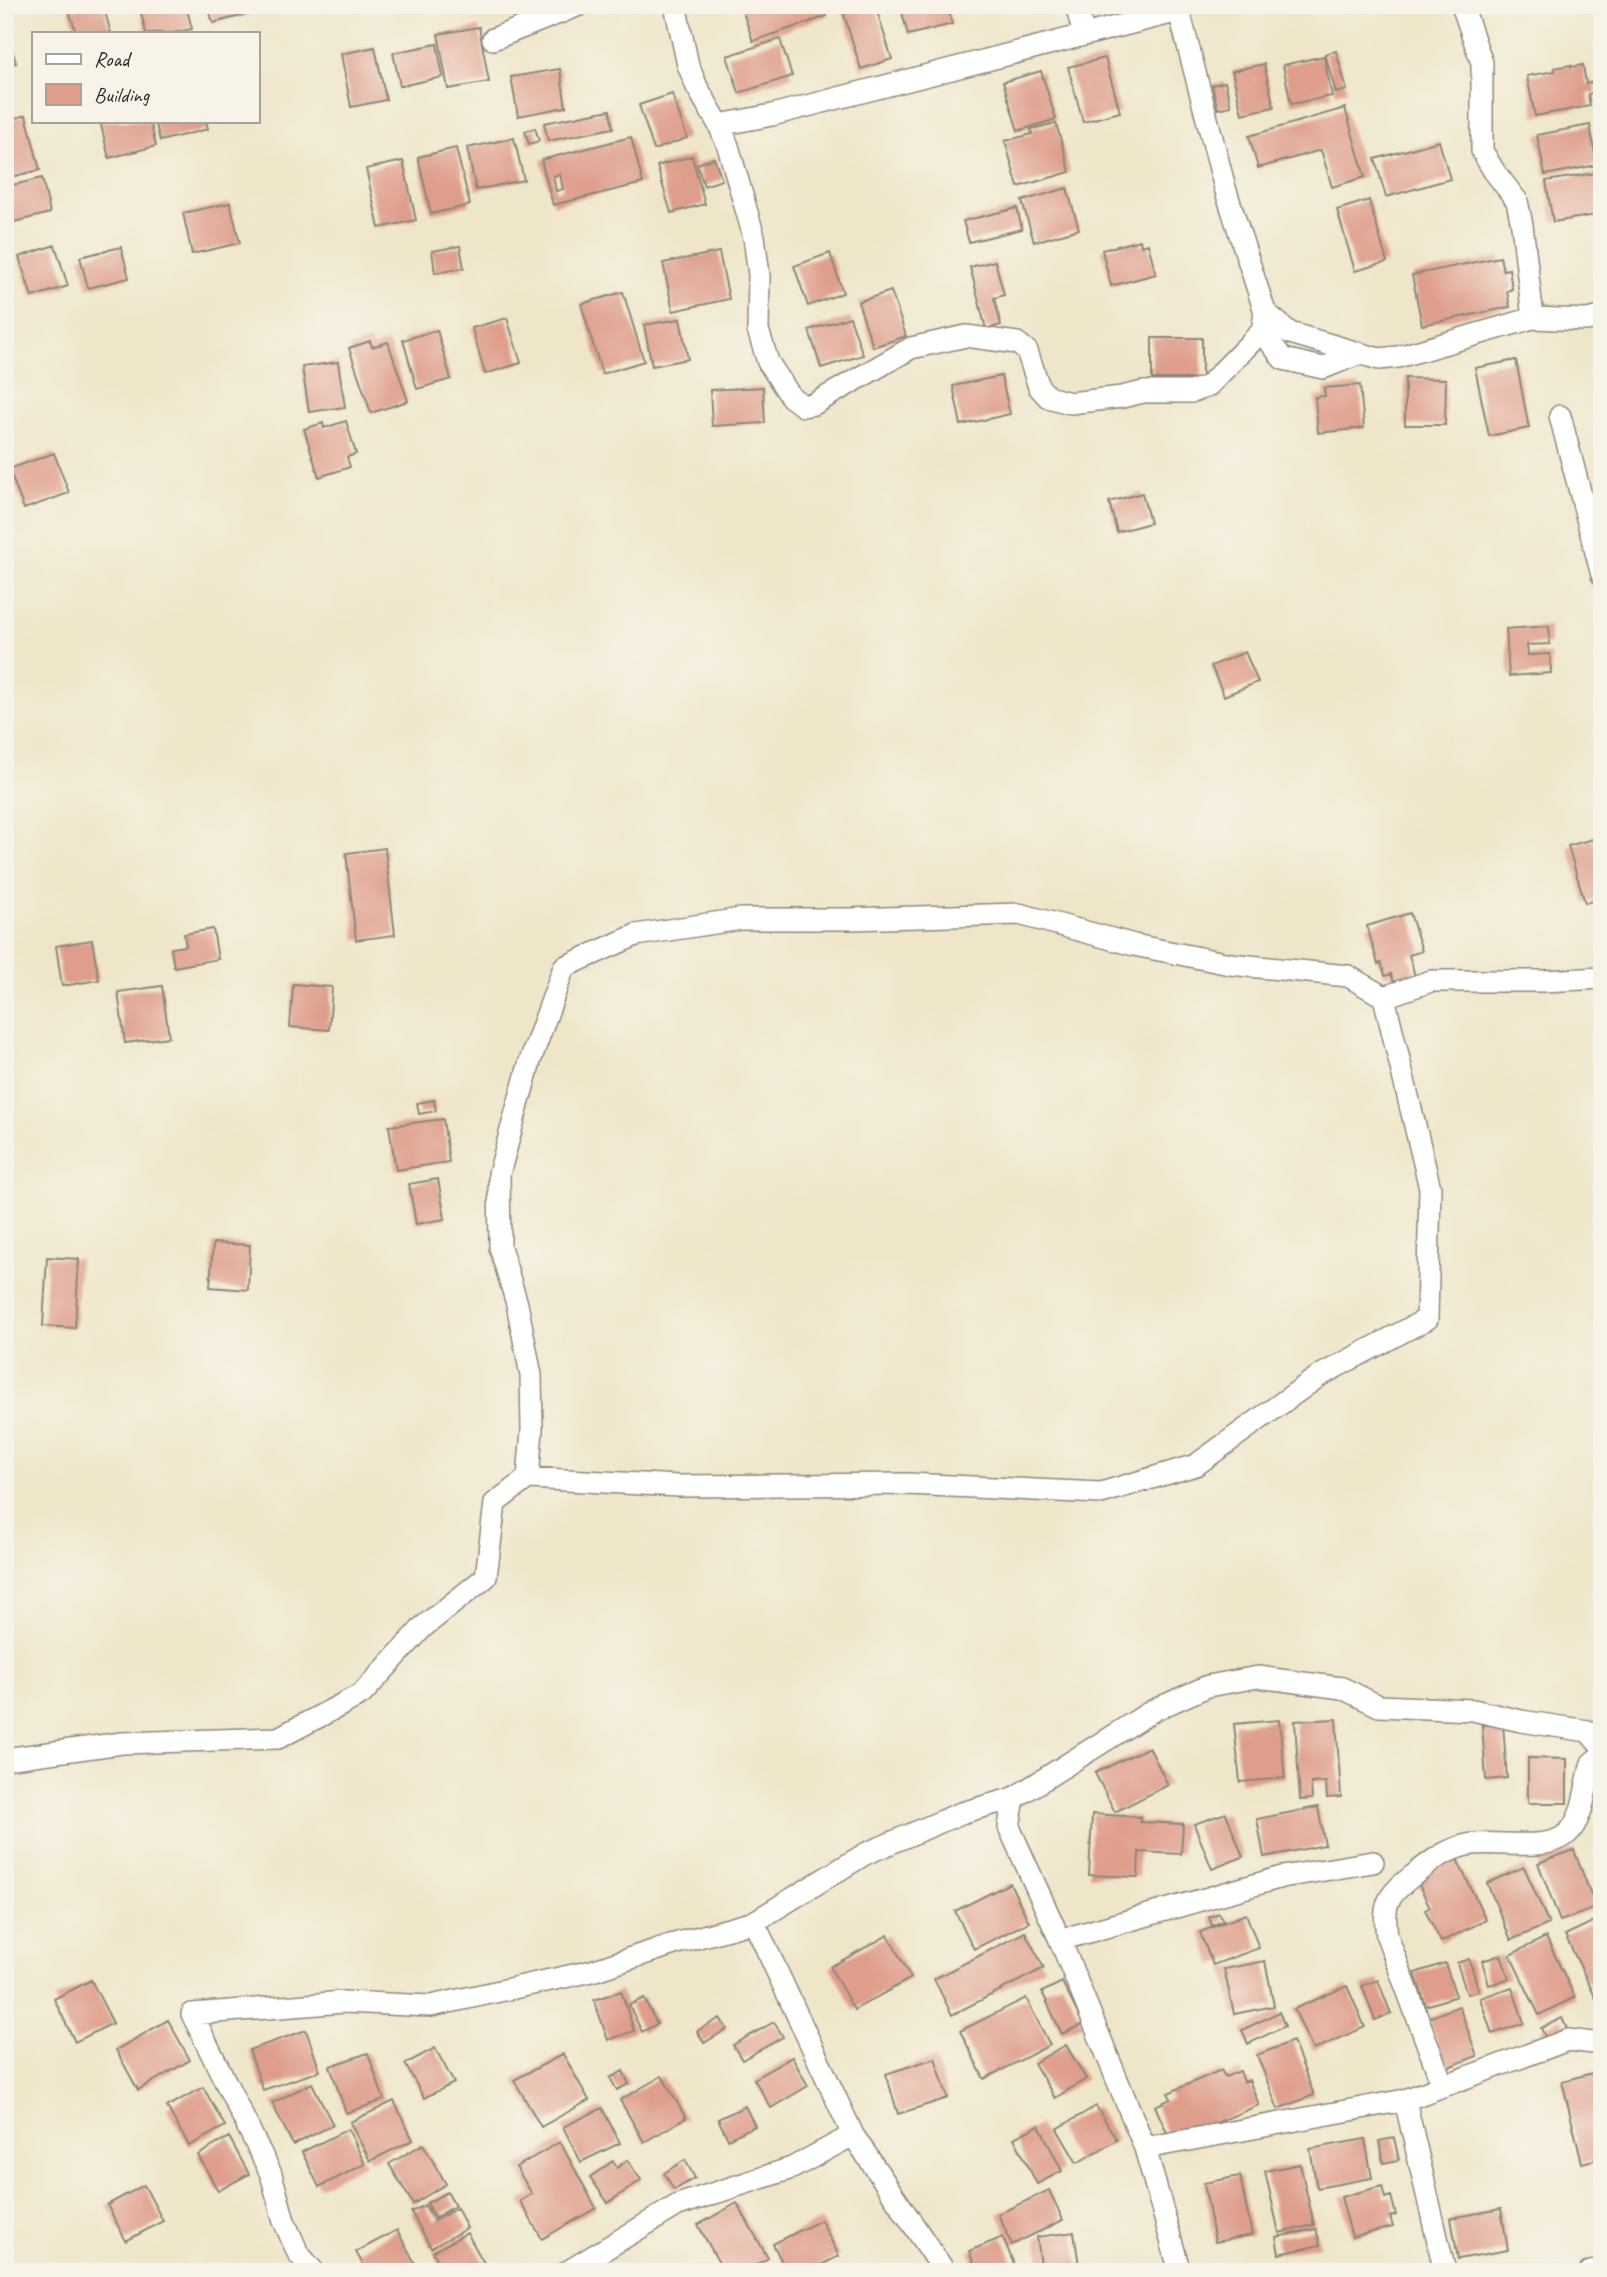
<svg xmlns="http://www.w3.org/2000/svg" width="1607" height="2277" font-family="Caveat,sans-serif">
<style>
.building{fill:#df9e8b;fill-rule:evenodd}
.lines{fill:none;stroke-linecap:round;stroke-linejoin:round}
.street-casing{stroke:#8d887a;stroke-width:24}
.street{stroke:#fff;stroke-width:21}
</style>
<rect width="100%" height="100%" fill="#f7f3e8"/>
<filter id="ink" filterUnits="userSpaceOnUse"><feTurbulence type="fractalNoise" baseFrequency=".0143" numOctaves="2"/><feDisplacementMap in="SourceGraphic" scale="14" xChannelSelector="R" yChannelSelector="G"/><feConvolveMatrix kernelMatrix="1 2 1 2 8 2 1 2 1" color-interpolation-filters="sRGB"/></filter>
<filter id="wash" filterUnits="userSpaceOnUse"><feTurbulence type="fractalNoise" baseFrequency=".00686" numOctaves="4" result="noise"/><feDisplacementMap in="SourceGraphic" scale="28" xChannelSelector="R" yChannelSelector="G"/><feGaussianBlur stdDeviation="1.57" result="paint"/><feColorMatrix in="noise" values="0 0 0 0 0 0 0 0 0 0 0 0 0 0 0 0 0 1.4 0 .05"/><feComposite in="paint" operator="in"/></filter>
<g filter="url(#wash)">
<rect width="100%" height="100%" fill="#efe6ca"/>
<g id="blocks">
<path class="building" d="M 85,5 L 103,5 L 111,33 L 76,33 L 69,10 Z
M 139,5 L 186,5 L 192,29 L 173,33 L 146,33 Z
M 208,5 L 246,5 L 249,14 L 213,23 Z
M 752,5 L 824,5 L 827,16 L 753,41 L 742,9 Z
M 865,5 L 875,5 L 892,59 L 861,69 L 843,12 Z
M 900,5 L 947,5 L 952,24 L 908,35 Z
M 1029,5 L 1047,5 L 1047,6 L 1030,10 Z
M 5,23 L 16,63 L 5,66 Z
M 479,27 L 489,82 L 448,89 L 438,34 Z
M 780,39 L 792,76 L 739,93 L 727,56 Z
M 437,44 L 443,77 L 400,86 L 393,53 Z
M 375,47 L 386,100 L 351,107 L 341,54 Z
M 1336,51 L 1347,90 L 1336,93 L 1325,54 Z
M 1324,56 L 1332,96 L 1291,104 L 1283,65 Z
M 1105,58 L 1120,112 L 1083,122 L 1068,67 Z
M 1264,64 L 1274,107 L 1242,114 L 1232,71 Z
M 1571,65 L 1571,67 L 1583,65 L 1586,84 L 1594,82 L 1596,92 L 1588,94 L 1590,106 L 1535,116 L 1527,76 L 1555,71 L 1554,68 Z
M 560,69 L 566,107 L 518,116 L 511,77 Z
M 1041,71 L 1056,119 L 1018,131 L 1003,82 Z
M 1225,82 L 1231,106 L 1218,109 L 1212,85 Z
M 672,94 L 687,138 L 654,150 L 639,105 Z
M 1345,108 L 1365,177 L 1332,187 L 1321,150 L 1258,168 L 1249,136 Z
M 610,110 L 613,128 L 548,141 L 544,123 Z
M 26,115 L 40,170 L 7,178 L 5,121 Z
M 100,121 L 150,121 L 156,146 L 109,158 Z
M 155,121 L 206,121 L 208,129 L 160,141 Z
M 1056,123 L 1070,172 L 1018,187 L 1005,141 L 1032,134 L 1031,129 Z
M 1590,125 L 1597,165 L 1545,175 L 1537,135 Z
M 535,128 L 539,141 L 529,144 L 525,131 Z
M 631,137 L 643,183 L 553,205 L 541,160 ZM 560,174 L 563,189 L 556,191 L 553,176 Z
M 514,138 L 524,180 L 476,190 L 467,148 Z
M 1439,141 L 1450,179 L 1386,197 L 1375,159 Z
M 456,148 L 470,205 L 431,214 L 418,157 Z
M 692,156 L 705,204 L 671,213 L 657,166 Z
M 714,158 L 722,180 L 704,186 L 697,164 Z
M 403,161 L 416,220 L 379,228 L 366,169 Z
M 1602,172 L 1602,214 L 1553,222 L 1546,181 Z
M 42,178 L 50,213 L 10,223 L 5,204 L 5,187 Z
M 1067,188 L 1079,229 L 1034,242 L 1022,201 Z
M 1369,200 L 1387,262 L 1355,271 L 1337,210 Z
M 230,203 L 240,243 L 192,254 L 183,213 Z
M 1017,208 L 1022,229 L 969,242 L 963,221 Z
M 1140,240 L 1141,246 L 1148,244 L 1156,274 L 1111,286 L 1102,250 Z
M 55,245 L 68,286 L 32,297 L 19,257 Z
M 460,246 L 464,268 L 435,273 L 432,251 Z
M 121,247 L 129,278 L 88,288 L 80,257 Z
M 719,252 L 729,299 L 673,311 L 663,263 Z
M 830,253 L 843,293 L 808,306 L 794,266 Z
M 1500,257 L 1503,270 L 1509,269 L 1512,289 L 1507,291 L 1510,307 L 1422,325 L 1412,275 Z
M 995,261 L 1004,295 L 994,298 L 1001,325 L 986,329 L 970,267 Z
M 891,291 L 906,336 L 873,347 L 858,302 Z
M 623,292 L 644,361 L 602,374 L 581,304 Z
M 850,317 L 863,355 L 821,368 L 809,330 Z
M 507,318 L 521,363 L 485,374 L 472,328 Z
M 680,319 L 688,359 L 652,366 L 644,325 Z
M 437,330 L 451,379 L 417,389 L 403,340 Z
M 1152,338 L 1202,338 L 1202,379 L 1152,379 Z
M 370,341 L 372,347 L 388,342 L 408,401 L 371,413 L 349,348 Z
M 1516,360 L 1529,428 L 1489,436 L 1475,368 Z
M 338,362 L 345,407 L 309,412 L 302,367 Z
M 1602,370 L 1602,393 L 1601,393 L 1596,372 Z
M 1001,376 L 1010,414 L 961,425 L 953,386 Z
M 1405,378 L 1446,379 L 1445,425 L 1405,425 Z
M 1360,385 L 1364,428 L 1318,433 L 1315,397 L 1325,396 L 1324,388 Z
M 763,387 L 765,423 L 712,426 L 710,390 Z
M 346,421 L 356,454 L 347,457 L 350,467 L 319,477 L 304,429 L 323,423 L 324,428 Z
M 54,453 L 69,493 L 24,509 L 9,469 Z
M 1142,493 L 1150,523 L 1117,532 L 1109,502 Z
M 1549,626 L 1550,644 L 1527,645 L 1528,655 L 1550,654 L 1551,673 L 1509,676 L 1506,629 Z
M 1245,652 L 1258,682 L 1224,696 L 1211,666 Z
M 1593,839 L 1602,871 L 1602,898 L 1585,903 L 1568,846 Z
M 385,848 L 395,935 L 356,940 L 346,853 Z
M 1410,913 L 1422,951 L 1409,955 L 1415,976 L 1394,982 L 1391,974 L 1385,976 L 1381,963 L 1378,964 L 1367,926 Z
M 213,929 L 218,959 L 174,967 L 171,948 L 186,946 L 184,934 Z
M 92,940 L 99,980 L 62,986 L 56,946 Z
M 293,984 L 332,987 L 329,1030 L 290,1027 Z
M 162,986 L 169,1037 L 125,1043 L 118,992 Z
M 434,1100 L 436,1111 L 419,1114 L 417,1103 Z
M 443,1119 L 449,1162 L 396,1170 L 389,1126 Z
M 438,1179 L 445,1219 L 416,1224 L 409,1184 Z
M 213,1243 L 250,1245 L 248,1290 L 210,1287 Z
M 47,1257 L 79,1259 L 75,1328 L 43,1326 Z
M 1336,1719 L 1341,1797 L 1327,1798 L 1326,1782 L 1311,1783 L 1312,1799 L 1300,1800 L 1295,1721 Z
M 1279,1720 L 1285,1778 L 1240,1782 L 1234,1724 Z
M 1503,1724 L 1507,1778 L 1486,1780 L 1482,1725 Z
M 1149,1747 L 1168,1785 L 1115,1812 L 1095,1773 Z
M 1528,1758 L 1567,1759 L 1567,1803 L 1528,1803 Z
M 1318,1807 L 1325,1845 L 1264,1857 L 1257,1819 Z
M 1226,1813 L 1243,1857 L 1212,1869 L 1194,1824 Z
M 1092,1814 L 1140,1817 L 1140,1822 L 1183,1824 L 1181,1854 L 1139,1852 L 1138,1877 L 1089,1875 Z
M 1574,1850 L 1596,1908 L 1560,1921 L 1538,1863 Z
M 1457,1859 L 1486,1920 L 1441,1942 L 1425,1910 L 1430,1907 L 1416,1879 Z
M 1524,1867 L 1549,1924 L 1511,1940 L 1487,1883 Z
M 1010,1883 L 1029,1922 L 974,1949 L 955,1911 Z
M 1219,1913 L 1223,1921 L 1212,1926 L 1209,1917 Z
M 1246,1914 L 1259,1948 L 1213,1965 L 1200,1932 Z
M 1599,1919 L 1602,1923 L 1602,2011 L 1565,1935 Z
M 1025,1932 L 1044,1968 L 952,2015 L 934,1979 Z
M 888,1935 L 911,1978 L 854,2010 L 830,1967 Z
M 1546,1937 L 1575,1997 L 1539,2015 L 1510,1955 Z
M 1501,1955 L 1509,1979 L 1489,1985 L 1482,1961 Z
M 1469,1959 L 1479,1991 L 1467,1994 L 1457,1963 Z
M 1265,1961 L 1274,2006 L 1234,2014 L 1224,1969 Z
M 1445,1963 L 1456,1996 L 1426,2006 L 1415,1973 Z
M 91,1980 L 113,2023 L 75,2042 L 54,1999 Z
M 1378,1980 L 1391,2014 L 1375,2020 L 1362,1986 Z
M 1062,1982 L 1083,2024 L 1062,2034 L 1042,1992 Z
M 1347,1986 L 1365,2027 L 1313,2050 L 1294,2009 Z
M 1512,1987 L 1524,2023 L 1492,2034 L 1480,1998 Z
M 621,1991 L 634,2031 L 608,2040 L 594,2000 Z
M 644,1998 L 657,2024 L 642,2032 L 629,2005 Z
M 1026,1998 L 1050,2045 L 984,2079 L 960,2031 Z
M 1459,2006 L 1477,2056 L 1446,2068 L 1428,2018 Z
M 1279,2012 L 1285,2026 L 1248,2044 L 1242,2030 Z
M 720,2018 L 727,2029 L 704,2043 L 697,2031 Z
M 1562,2018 L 1568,2031 L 1547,2041 L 1541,2028 Z
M 168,2020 L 190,2060 L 138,2090 L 116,2050 Z
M 774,2022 L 783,2037 L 742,2060 L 733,2045 Z
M 306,2030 L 320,2071 L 263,2090 L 249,2050 Z
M 1293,2041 L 1314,2095 L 1278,2109 L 1257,2055 Z
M 1066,2045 L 1086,2079 L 1055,2098 L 1034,2063 Z
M 435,2048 L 454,2083 L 424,2098 L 405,2064 Z
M 368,2053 L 384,2100 L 346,2113 L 330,2066 Z
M 563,2054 L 589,2100 L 541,2127 L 514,2080 Z
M 792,2057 L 808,2086 L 771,2108 L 754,2079 Z
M 935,2058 L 948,2098 L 898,2114 L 886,2074 Z
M 1221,2070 L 1225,2077 L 1240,2071 L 1244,2082 L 1249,2080 L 1259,2105 L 1171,2142 L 1155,2106 L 1171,2099 L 1168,2093 Z
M 623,2071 L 629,2084 L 617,2090 L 610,2078 Z
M 1600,2071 L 1602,2158 L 1582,2163 L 1562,2081 Z
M 662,2076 L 686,2118 L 644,2142 L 620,2100 Z
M 312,2083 L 333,2125 L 293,2145 L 272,2103 Z
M 203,2087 L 225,2126 L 189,2146 L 167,2107 Z
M 394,2101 L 413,2140 L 370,2161 L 350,2122 Z
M 745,2106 L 755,2126 L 728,2139 L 718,2119 Z
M 1096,2106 L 1117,2140 L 1077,2163 L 1057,2129 Z
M 602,2108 L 620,2143 L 581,2162 L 563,2127 Z
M 1039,2125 L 1062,2171 L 1037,2184 L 1014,2138 Z
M 348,2129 L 365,2164 L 319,2187 L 302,2152 Z
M 229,2137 L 249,2174 L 218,2191 L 198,2155 Z
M 1394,2138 L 1399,2160 L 1383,2163 L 1379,2141 Z
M 1365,2139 L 1372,2178 L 1317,2188 L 1310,2149 Z
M 560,2142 L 596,2208 L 542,2239 L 520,2201 L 532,2194 L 516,2167 Z
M 423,2144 L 446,2184 L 413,2204 L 389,2164 Z
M 627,2160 L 641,2180 L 608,2203 L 590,2177 L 613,2161 L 617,2168 Z
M 685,2160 L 695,2178 L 674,2190 L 664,2173 Z
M 1300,2164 L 1314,2225 L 1279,2233 L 1265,2171 Z
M 1240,2176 L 1252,2235 L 1215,2242 L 1204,2183 Z
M 144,2185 L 163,2221 L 126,2241 L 107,2205 Z
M 1382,2186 L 1385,2198 L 1391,2196 L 1396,2215 L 1390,2217 L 1393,2227 L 1352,2237 L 1341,2197 Z
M 1049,2190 L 1063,2220 L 1012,2245 L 998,2214 Z
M 447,2192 L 455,2206 L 435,2218 L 427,2203 Z
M 737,2203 L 768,2258 L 743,2272 L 724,2272 L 698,2225 Z
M 425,2205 L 434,2221 L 457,2208 L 467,2228 L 431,2248 L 411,2212 Z
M 1501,2209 L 1508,2250 L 1458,2259 L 1451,2218 Z
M 821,2220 L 839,2256 L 807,2272 L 787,2272 L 773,2244 Z
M 1316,2229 L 1320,2245 L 1279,2254 L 1276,2237 Z
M 397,2230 L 418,2269 L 414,2272 L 367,2272 L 356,2252 Z
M 1074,2232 L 1080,2272 L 1042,2272 L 1037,2237 Z
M 467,2233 L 489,2272 L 444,2272 L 433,2252 Z
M 1003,2237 L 1017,2272 L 977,2272 L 969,2251 Z"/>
</g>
</g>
<g filter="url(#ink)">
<use href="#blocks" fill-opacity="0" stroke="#8d887a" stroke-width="2"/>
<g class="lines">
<defs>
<path id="street" d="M 675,5 L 688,65 L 697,87 L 719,125 L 728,146 L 754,237 L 759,275 L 758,330 L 768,362 L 791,397 L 803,406 L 814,404 L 911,348 L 966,336 L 1017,343 L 1027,351 L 1039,387 L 1048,397 L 1070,403 L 1122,397 L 1143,392 L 1191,392 L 1208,386 L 1262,331 L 1265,312 L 1290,333 L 1379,359 L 1398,357 L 1533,318 L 1586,320 L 1602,317
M 1076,5 L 1084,35 L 1179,11 L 1225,188 L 1265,312
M 1462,5 L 1482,63 L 1482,151 L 1494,171 L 1517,201 L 1522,225 L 1533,318
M 493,39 L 579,5
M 719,125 L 772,115 L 1084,35
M 1262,331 L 1283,359 L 1323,368 L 1358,354
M 1560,416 L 1602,575
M 528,1478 L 532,1430 L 531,1375 L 517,1304 L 500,1247 L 499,1174 L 530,1061 L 564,967 L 636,935 L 741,919 L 849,919 L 1019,914 L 1134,945 L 1230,964 L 1348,976 L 1384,997 L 1431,981 L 1544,981 L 1602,978
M 5,1759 L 122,1743 L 278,1738 L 362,1694 L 423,1627 L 486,1577 L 495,1503 L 528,1478 L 679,1486 L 908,1484 L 1101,1493 L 1196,1465 L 1319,1376 L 1427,1319 L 1430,1188 L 1384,997
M 754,1922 L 853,2135 L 945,2272
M 1060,1940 L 1282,1877 L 1373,1862
M 1443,2086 L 1387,1936 C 1383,1905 1386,1897 1411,1877 C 1428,1864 1444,1850 1467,1845 C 1494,1839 1545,1853 1567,1834 C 1585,1818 1585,1784 1592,1763 L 1602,1755
M 1405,2100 L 1445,2272
M 1145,2148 L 1405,2100 L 1568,2040 L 1602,2044
M 314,2272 L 298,2253 L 284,2221 L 271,2174 L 192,2014 L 344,2002 L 431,2006 L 592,1971 L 674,1944 L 754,1922 L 865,1854 L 961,1813 L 1014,1798
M 567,2272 L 678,2205 L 792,2168 L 853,2135
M 1180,2272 L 1145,2148 L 1060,1940 L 1009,1827 L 1014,1798 L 1152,1711 L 1208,1686 L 1258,1677 L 1342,1688 L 1379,1706 L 1473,1710 L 1521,1721 L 1588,1731 L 1602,1747
M 1590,2272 L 1602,2270"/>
</defs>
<use href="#street" class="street-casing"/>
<use href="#street" class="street"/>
</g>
</g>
<rect width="1607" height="2277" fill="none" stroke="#f7f3e8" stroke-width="28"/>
<rect x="32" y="32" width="228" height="91" fill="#f7f3e8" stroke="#a5a39c" stroke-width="2"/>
<rect x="46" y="54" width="35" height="10" fill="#ffffff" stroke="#a5a39c" stroke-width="2"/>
<text x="94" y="66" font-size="21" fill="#2b2b2b">Road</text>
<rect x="46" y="84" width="35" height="21" fill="#df9e8b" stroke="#a5a39c" stroke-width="2"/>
<text x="94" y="102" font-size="21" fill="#2b2b2b">Building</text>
</svg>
